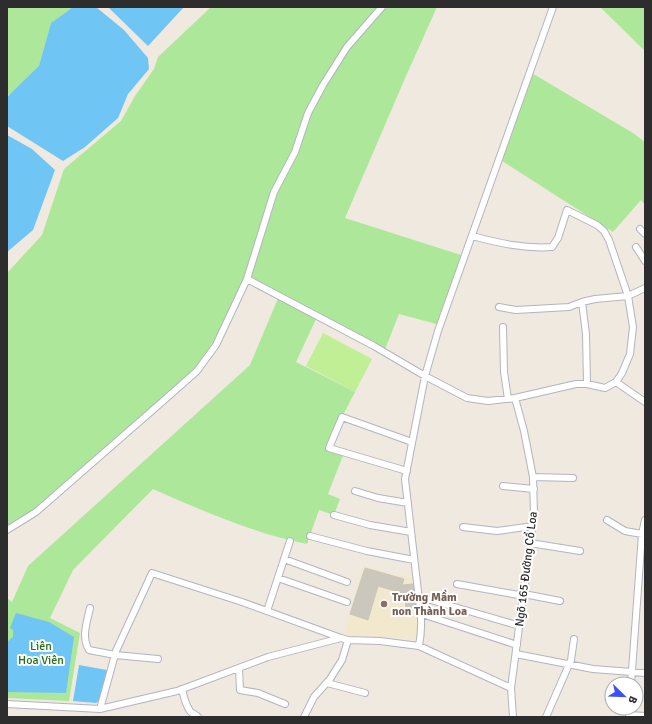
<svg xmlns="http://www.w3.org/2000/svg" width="652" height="724" font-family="Signika,sans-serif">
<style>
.education{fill:#f1e8ce}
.green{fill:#ade79a}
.pitch{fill:#c1ef95}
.water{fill:#6fc5f4}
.building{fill:#cbc7bd;stroke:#cbc6b8}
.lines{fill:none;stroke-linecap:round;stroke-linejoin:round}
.street-casing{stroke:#b3b4c1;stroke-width:8}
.street{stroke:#fff;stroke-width:6}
.education-dot{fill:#8d6e63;stroke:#fff;stroke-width:1.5}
.labels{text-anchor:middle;stroke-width:4;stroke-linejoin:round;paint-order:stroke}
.street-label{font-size:12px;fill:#2d2d2d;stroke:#fff}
.education-label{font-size:12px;font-weight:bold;fill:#785e54;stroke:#fff;text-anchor:start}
.park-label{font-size:12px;fill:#226f18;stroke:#fff}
</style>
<rect width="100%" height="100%" fill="#efe9df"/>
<path class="education" d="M 363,566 L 415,579 L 419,628 L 417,639 L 344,635 Z"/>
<path class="green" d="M 7,7 L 73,7 L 51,23 L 39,67 L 9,95 L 7,93 Z
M 211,7 L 437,7 L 406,76 L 345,218 L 464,256 L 440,325 L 399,314 L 384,352 L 317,317 L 296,362 L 355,392 L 342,417 L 330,448 L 344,453 L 328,494 L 340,499 L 334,515 L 319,510 L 307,544 C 253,533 203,511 153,489 L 73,570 L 50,618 L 80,633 L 69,701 L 7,698 L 7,598 L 12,602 L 28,566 L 250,365 L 279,296 L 247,279 L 216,345 L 197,371 L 36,512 L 7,530 L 7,273 L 42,235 L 64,169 L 121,121 L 135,96 L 154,69 L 158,57 Z
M 600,7 L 645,7 L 645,51 Z
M 530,72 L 633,133 L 645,142 L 645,205 L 641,200 L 613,232 L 499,159 Z"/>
<path class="pitch" d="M 323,333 L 372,359 L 355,392 L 306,366 Z"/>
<path class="water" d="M 73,7 L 96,7 L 124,30 L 148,58 L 149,69 L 128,94 L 118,118 L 85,147 L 63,161 L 7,126 L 7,97 L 39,66 L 51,23 Z
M 108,7 L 184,7 L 148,46 Z
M 7,135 L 32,149 L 55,170 L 33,230 L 7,252 Z
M 16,613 L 49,622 L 74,637 L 66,693 L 7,692 L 7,642 L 13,637 L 13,630 L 10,628 Z
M 79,665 L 107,670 L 101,699 L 96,703 L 73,701 Z"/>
<path class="building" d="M 365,568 L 404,579 L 402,585 L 413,584 L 416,610 L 406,611 L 405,594 L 378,586 L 368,620 L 350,614 Z"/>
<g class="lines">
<defs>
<path id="street" d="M 640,229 L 645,234
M 636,247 L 645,261
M 247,279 L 374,346 L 425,376 L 467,398 L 488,401 L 515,398 L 576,384 L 587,384 L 605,388 L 616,382 L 622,373 L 630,354 L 633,327 L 628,296 L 609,240 L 604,231 L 597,225 L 567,210 L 558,238 L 552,247 C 524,249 499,243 472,236
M 582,302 L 586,334 L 587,384
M 499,307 L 516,310 L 569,307 L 582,302 L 595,299 L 628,296 L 645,288
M 503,327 L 504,372 L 508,399
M 616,382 L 645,402
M 407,471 L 329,448 L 342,417 L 412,442
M 533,477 L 573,478
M 503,486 L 534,489
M 355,491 L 378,498 L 408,503
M 334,515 L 370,525 L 411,532
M 607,520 L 625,531 L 642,534
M 463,527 L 497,531 L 533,526
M 7,530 L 36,512 L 162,402 L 197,371 L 216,345 L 247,279 L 274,192 L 295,152 L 308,113 L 323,85 L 347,47 L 382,7
M 310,536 L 367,551 L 414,560
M 530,543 L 580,551
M 284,559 L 347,582
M 278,578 L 347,602
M 457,584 L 524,596
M 524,594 L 560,601
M 419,600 L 431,600 L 441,603 L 520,626
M 90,608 C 87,622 81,637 89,650 L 115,655 L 158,659
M 267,611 L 290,541
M 422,614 L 517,645
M 419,646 C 422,630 422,616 419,600 L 405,479 L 425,376 L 438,331 L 553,7
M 516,654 L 593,669 L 645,673
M 239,668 L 240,690 L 258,693 L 285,704
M 327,683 L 365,693
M 631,684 L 642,534 L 645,520
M 182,689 C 184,697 185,704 190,711 C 192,714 196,714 198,717
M 7,704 L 100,709 L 177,691 L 268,657 L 341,638
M 100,709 L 116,651 L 152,573 L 242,602 L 341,638 L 348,640 L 380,641 L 419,646 L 511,688
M 629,715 L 645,716
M 304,717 L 314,697 L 330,679 L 342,660 L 348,640
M 513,717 L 511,688 L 534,514 L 533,477 L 524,431 L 515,398
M 546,717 L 571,660 L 574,639"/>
</defs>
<use href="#street" class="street-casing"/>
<use href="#street" class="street"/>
</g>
<circle class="education-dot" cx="384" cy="604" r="4"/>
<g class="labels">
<g class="street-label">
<text transform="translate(526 569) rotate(-83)" y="4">Ngõ 165 Đường Cổ Loa</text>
</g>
<g class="education-label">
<text x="392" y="601">Trường Mầm<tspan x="392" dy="14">non Thành Loa</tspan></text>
</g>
<g class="park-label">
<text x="41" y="650">Liên<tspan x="41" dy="14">Hoa Viên</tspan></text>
</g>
</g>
<rect width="652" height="724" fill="none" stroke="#2d2d2d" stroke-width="16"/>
<g transform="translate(624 696) rotate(113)"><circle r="19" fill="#ffffff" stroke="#ababab"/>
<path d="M0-3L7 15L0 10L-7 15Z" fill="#3c4fff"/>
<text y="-6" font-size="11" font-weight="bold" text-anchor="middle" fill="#2d2d2d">B</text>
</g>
</svg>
